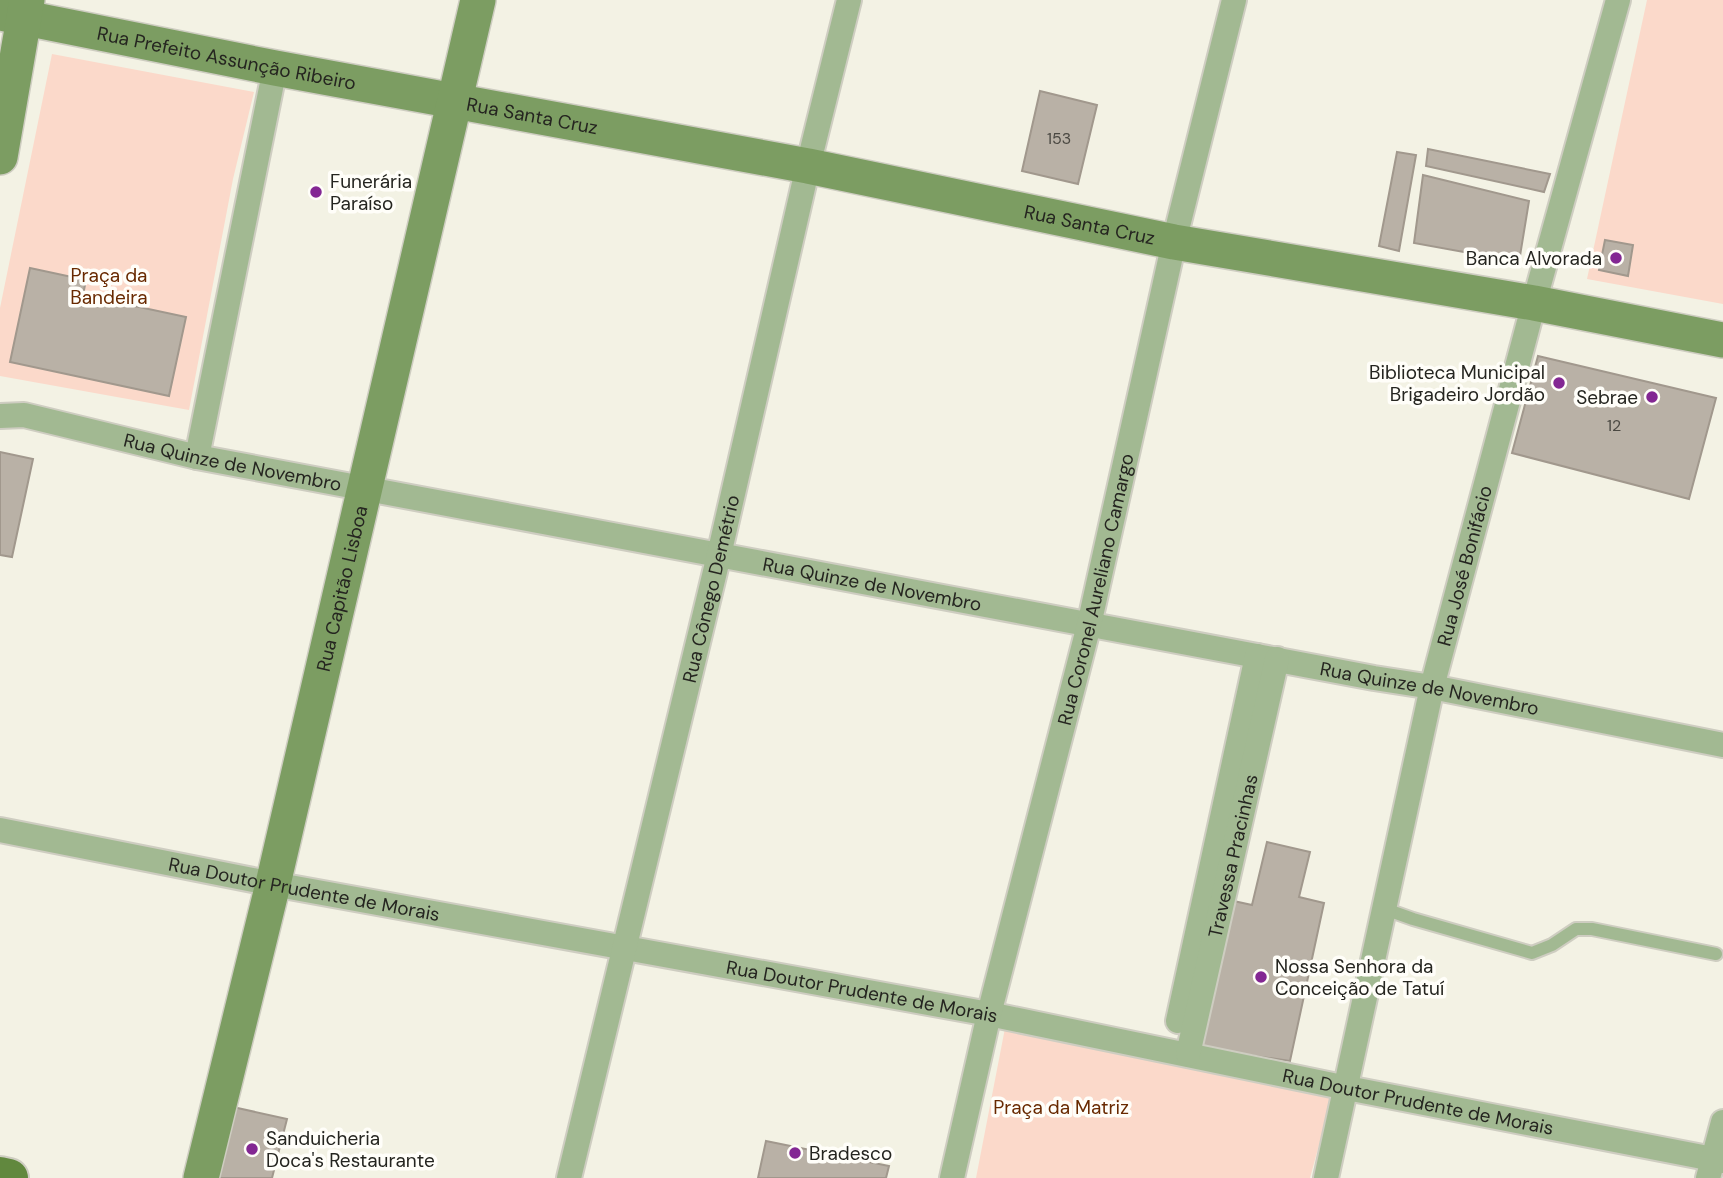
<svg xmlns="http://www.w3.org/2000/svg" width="1723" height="1178" font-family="'DM Sans',sans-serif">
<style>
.green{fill:#fbd9ca}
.building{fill:#b9b1a6;stroke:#a1988d;stroke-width:2}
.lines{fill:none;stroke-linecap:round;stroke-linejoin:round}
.lane-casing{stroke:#cecdc1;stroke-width:16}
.street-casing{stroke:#cecdc1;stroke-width:28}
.secondary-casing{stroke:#cecdc1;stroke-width:38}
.primary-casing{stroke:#cecdc1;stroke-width:42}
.lane{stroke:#a2b992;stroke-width:12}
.street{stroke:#a2b992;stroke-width:24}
.secondary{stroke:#7c9d62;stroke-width:35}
.primary{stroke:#61883e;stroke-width:38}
.poi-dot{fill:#832793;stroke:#fffef9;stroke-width:2.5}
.labels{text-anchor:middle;stroke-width:7;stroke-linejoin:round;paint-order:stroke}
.number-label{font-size:16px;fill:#4a4842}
.street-label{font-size:19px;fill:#252520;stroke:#fffef9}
.poi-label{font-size:19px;fill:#252520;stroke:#fffef9;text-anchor:start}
.park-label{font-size:19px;fill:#682900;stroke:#fffef9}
</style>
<rect width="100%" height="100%" fill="#f3f2e4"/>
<path class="green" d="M 1647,0 L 1723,0 L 1723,304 L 1587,279 Z
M 52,54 L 254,92 L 233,179 L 189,410 L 0,376 L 0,308 Z
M 1006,1023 L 1332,1097 L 1310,1178 L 976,1178 Z"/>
<path class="building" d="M 1040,91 L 1097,105 L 1078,184 L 1022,171 Z
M 1428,149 L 1550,174 L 1544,192 L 1426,166 Z
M 1397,152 L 1416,155 L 1399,251 L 1379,246 Z
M 1423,175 L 1529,201 L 1519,262 L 1414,243 Z
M 1605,240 L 1633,245 L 1628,276 L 1599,270 Z
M 30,268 L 86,280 L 83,295 L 186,317 L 169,396 L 10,362 Z
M 1538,356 L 1716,398 L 1689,499 L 1512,453 Z
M 0,452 L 33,459 L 12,557 L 0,555 Z
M 1267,842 L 1310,852 L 1299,897 L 1324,903 L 1290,1061 L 1200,1048 L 1229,900 L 1252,905 Z
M 233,1107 L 287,1119 L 272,1178 L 217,1178 Z
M 766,1141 L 889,1166 L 886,1178 L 758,1178 Z"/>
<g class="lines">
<defs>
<path id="lane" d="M 1385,909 L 1413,919 L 1532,953 L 1552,945 L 1576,929 L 1592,929 L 1716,954"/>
<g id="street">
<path id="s1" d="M 0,416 L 24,415 L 197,457 L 1374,678 L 1432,687 L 1723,745"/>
<path d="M 197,457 L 275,68"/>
<path id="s2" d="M 0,830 L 273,884 L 989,1014 L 1347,1088 L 1723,1161"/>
<path d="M 1178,1021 L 1257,656"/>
<path id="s3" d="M 1188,1054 L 1277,659"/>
<path id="s4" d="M 569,1178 L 719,555 L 808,166 L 849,0"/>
<path id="s5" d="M 952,1178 L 989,1014 L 1089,625 L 1174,242 L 1234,0"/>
<path id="s6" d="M 1326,1178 L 1432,687 L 1534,303 L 1618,0"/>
<path d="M 1708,1178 L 1723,1122"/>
</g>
<g id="secondary">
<path id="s7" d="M 0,13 L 275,68 L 808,166 L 1174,242 L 1534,303 L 1723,340"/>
<path d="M 0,157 L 27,0"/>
<path id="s8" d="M 201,1178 L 273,884 L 478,0"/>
</g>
<path id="primary" d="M 0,1176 L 9,1178"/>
</defs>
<use href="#lane" class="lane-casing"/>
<use href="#street" class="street-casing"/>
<use href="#secondary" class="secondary-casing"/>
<use href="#primary" class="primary-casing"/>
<use href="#lane" class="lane"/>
<use href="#street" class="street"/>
<use href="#secondary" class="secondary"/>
<use href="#primary" class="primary"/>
</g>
<g class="poi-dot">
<circle cx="316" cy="192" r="7"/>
<circle cx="1616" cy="258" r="7"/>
<circle cx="1559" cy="383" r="7"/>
<circle cx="1652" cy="397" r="7"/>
<circle cx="1261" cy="977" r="7"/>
<circle cx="252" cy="1149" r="7"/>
<circle cx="795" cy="1153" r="7"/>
</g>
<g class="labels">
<g class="number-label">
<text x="1059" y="144">153</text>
<text x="1614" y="431">12</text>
</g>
<g class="street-label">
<text dy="7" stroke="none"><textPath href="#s7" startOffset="231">Rua Prefeito Assunção Ribeiro</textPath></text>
<text dy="7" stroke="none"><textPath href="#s7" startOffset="542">Rua Santa Cruz</textPath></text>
<text dy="7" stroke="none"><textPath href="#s7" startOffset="1110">Rua Santa Cruz</textPath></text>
<text dy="7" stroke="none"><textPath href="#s1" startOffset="238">Rua Quinze de Novembro</textPath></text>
<text dy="7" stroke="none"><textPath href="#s6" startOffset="628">Rua José Bonifácio</textPath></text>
<text dy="7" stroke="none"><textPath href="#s1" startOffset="889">Rua Quinze de Novembro</textPath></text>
<text dy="7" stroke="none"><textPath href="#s8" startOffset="606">Rua Capitão Lisboa</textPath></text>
<text dy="7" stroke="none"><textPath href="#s4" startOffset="606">Rua Cônego Demétrio</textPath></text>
<text dy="7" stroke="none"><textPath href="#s5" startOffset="606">Rua Coronel Aureliano Camargo</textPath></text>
<text dy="7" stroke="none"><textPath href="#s1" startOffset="1456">Rua Quinze de Novembro</textPath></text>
<text dy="7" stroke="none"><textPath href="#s3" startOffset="203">Travessa Pracinhas</textPath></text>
<text dy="7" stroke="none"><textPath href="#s2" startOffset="310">Rua Doutor Prudente de Morais</textPath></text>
<text dy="7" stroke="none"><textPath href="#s2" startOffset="877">Rua Doutor Prudente de Morais</textPath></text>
<text dy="7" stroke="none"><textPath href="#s2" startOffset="1444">Rua Doutor Prudente de Morais</textPath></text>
</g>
<g class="poi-label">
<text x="330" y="188">Funerária<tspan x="330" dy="22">Paraíso</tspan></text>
<text x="1602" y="265" text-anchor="end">Banca Alvorada</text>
<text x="1545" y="379" text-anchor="end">Biblioteca Municipal<tspan x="1545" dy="22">Brigadeiro Jordão</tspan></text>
<text x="1638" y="404" text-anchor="end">Sebrae</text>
<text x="1275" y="973">Nossa Senhora da<tspan x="1275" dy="22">Conceição de Tatuí</tspan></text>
<text x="266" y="1145">Sanduicheria<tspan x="266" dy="22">Doca's Restaurante</tspan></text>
<text x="809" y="1160">Bradesco</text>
</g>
<g class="park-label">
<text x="109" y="282">Praça da<tspan x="109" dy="22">Bandeira</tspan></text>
<text x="1061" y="1114">Praça da Matriz</text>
</g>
</g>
</svg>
